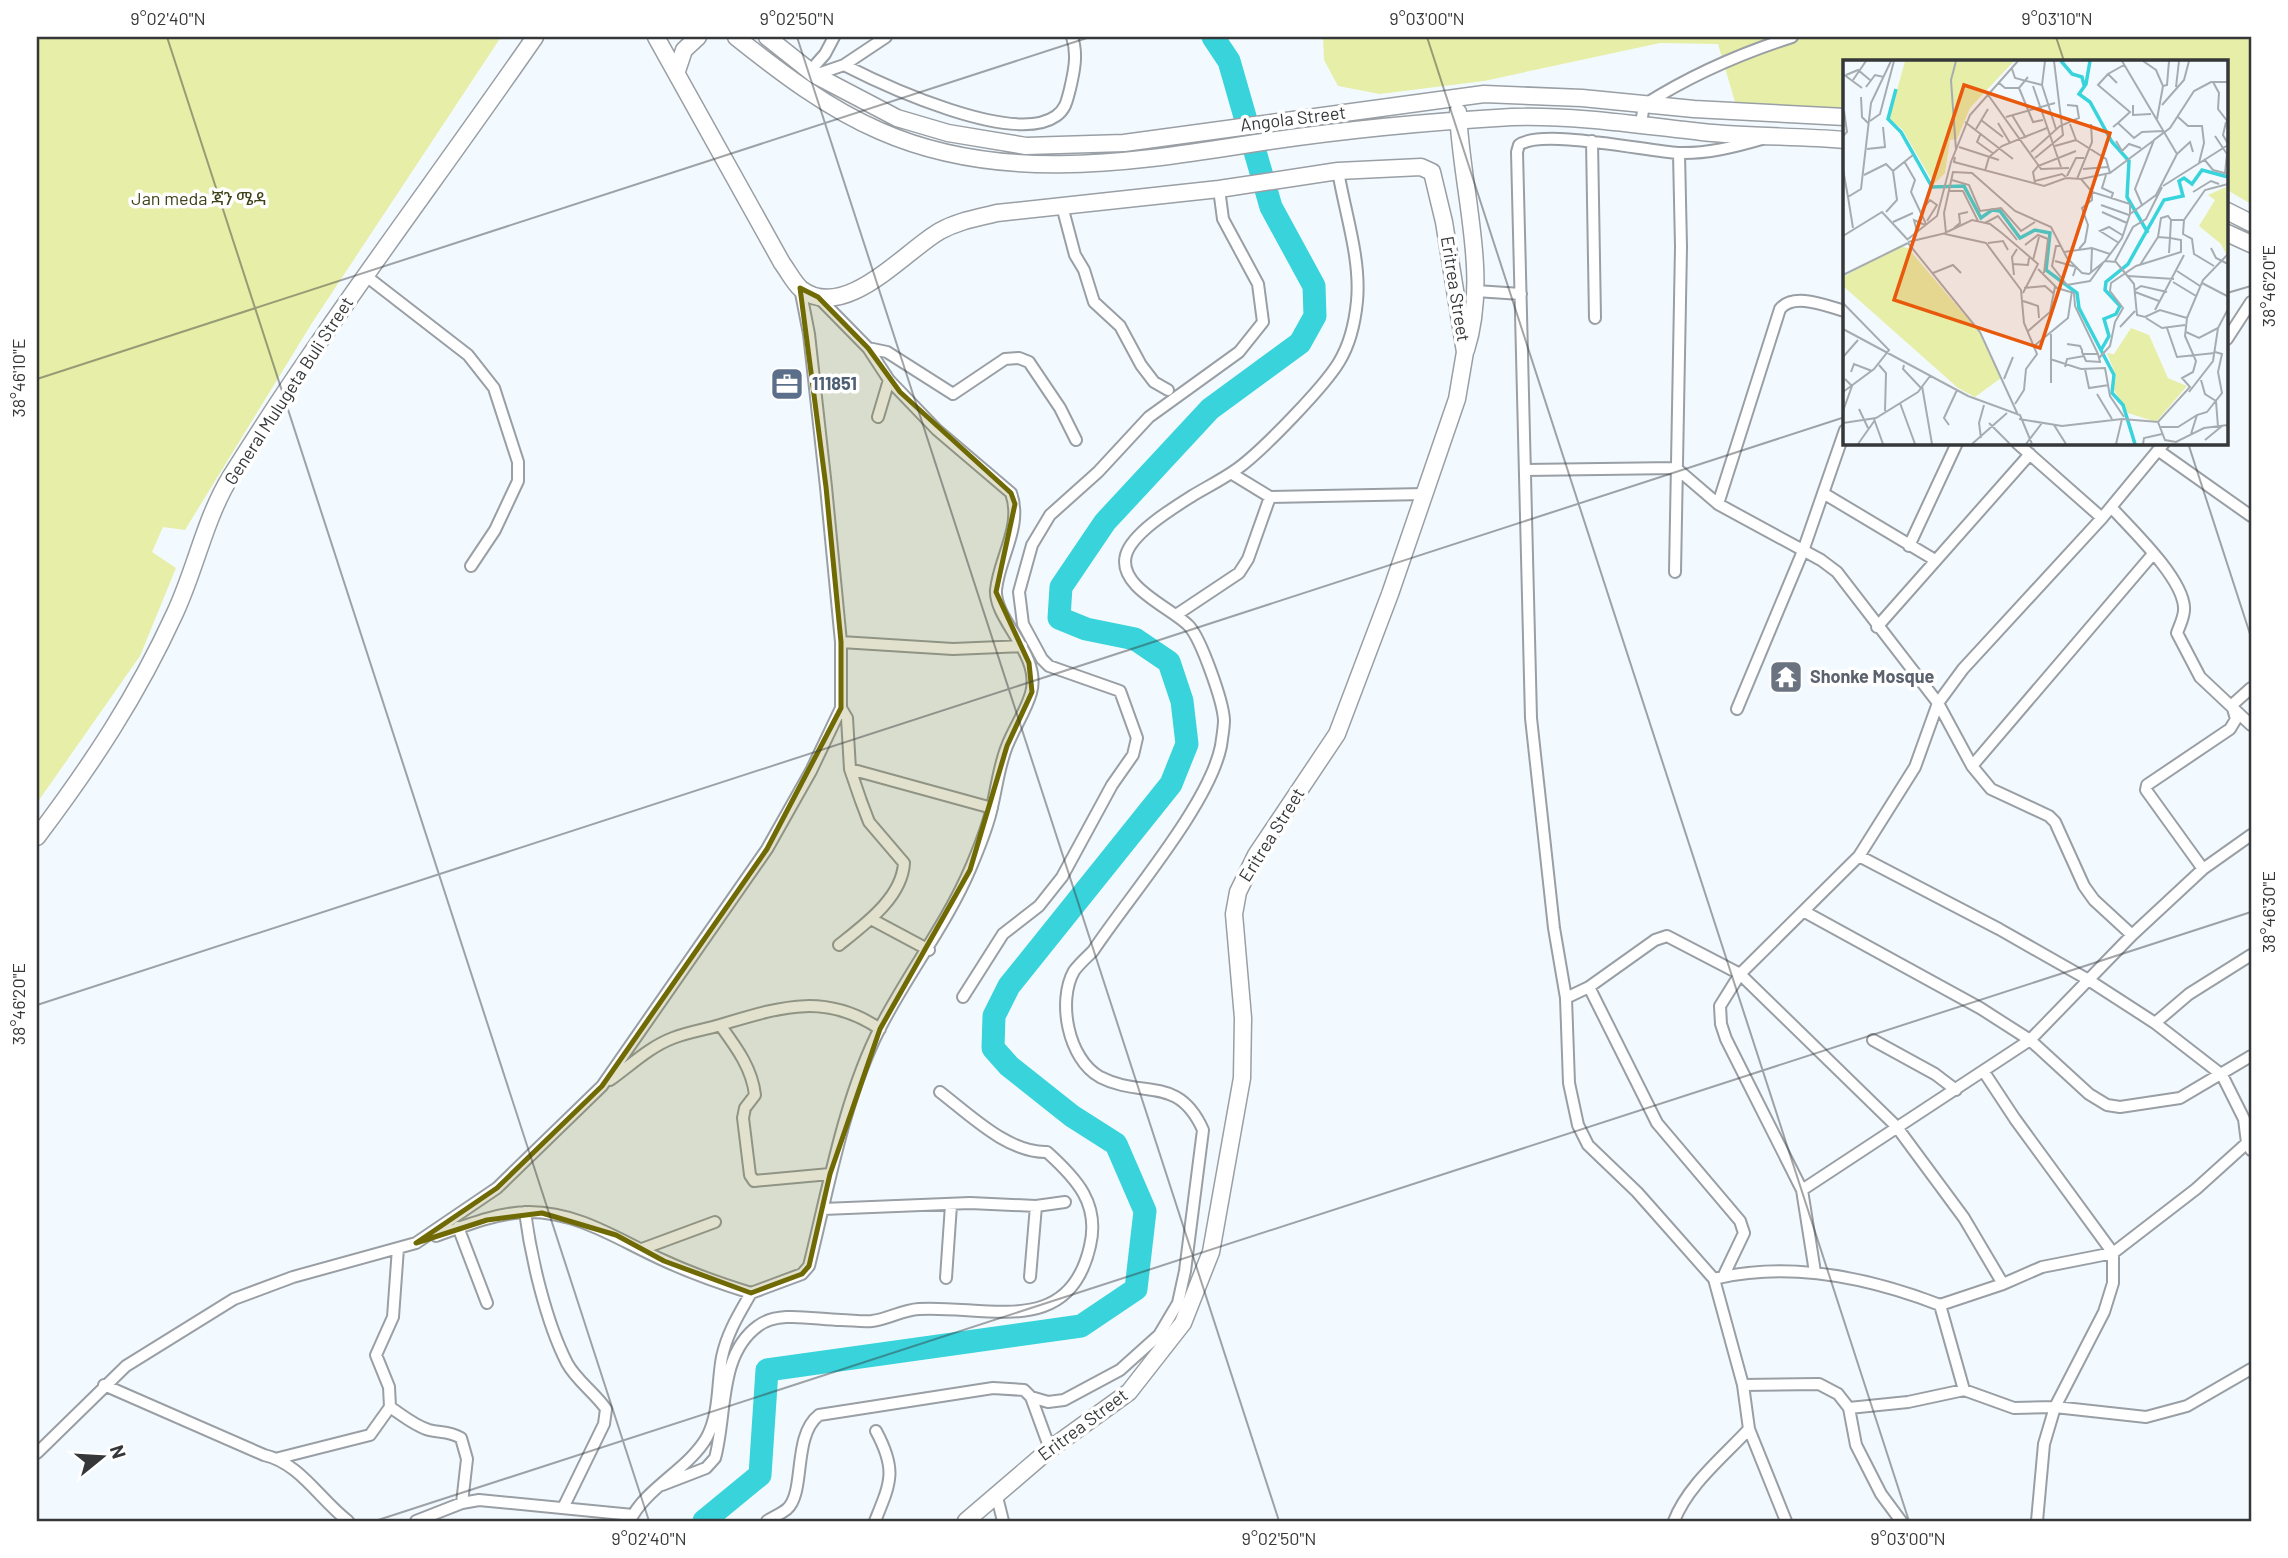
<svg xmlns="http://www.w3.org/2000/svg" width="2288" height="1558" font-family="Barlow,'Noto Sans Ethiopic',sans-serif">
<style>
.green{fill:#e6eea7}
.lines{fill:none;stroke-linecap:round;stroke-linejoin:round}
.river{stroke:#39d3db;stroke-width:23}
.street-casing{stroke:#999fa4;stroke-width:14}
.secondary-casing{stroke:#999fa4;stroke-width:19}
.street{stroke:#fff;stroke-width:10}
.secondary{stroke:#fff;stroke-width:16}
.marked{fill:#706a05;fill-opacity:0.2;stroke:#706a05;stroke-width:5;stroke-linejoin:round}
.ticks{fill:none;stroke:#353739;stroke-width:2;stroke-opacity:0.45}
.labels{text-anchor:middle;stroke-width:7;stroke-linejoin:round;paint-order:stroke}
.street-label{font-size:18px;fill:#353739;stroke:#fff}
.park-label{font-size:18px;fill:#3f4219;stroke:#fff}
.service-label{font-size:18px;font-weight:bold;fill:#4e5e75;stroke:#fff;text-anchor:start}
.worship-label{font-size:18px;font-weight:bold;fill:#5b616d;stroke:#fff;text-anchor:start}
.inset-river{fill:none;stroke:#39d3db;stroke-width:3.5}
.inset-road{fill:none;stroke:#a7acb0;stroke-width:2}
.view{fill:#e8590c;fill-opacity:0.15;stroke:#e8590c;stroke-width:3.5}
.inset-edge{fill:none;stroke:#353739;stroke-width:3.5}
.neatline{fill:none;stroke:#353739;stroke-width:2.5}
.ticks-label{font-size:18px;text-anchor:middle;fill:#353739}
</style>
<rect width="100%" height="100%" fill="#f3faff"/>
<path class="green" d="M 37,37 L 501,37 L 312,323 L 185,530 L 163,527 L 152,552 L 176,568 L 140,656 L 37,803 Z
M 1323,37 L 2251,37 L 2251,204 L 2227,190 L 2227,61 L 1845,61 L 1845,114 L 1746,109 L 1735,102 L 1718,44 L 1660,43 L 1484,81 L 1380,94 L 1338,86 L 1324,60 Z"/>
<g class="lines">
<path class="river" d="M 704,1521 L 760,1475 L 767,1370 L 1081,1326 L 1136,1289 L 1145,1211 L 1116,1144 L 1072,1116 L 1009,1066 L 993,1048 L 994,1016 L 1009,986 L 1171,784 L 1187,744 L 1182,701 L 1169,662 L 1135,639 L 1086,629 L 1059,618 L 1061,587 L 1105,522 L 1210,409 L 1300,343 L 1315,316 L 1314,286 L 1271,207 L 1229,61 L 1213,37"/>
<defs>
<path id="street" d="M 844,65 C 885,86 1014,146 1056,116 C 1066,109 1067,100 1070,89 C 1074,72 1078,54 1072,37
M 810,71 L 825,54 L 834,37
M 815,75 L 844,65 L 886,37
M 1641,123 L 1644,105 C 1691,75 1739,54 1792,37
M 1592,141 L 1595,318
M 1062,206 L 1075,255 L 1084,270 L 1094,302 L 1120,326 L 1141,365 L 1154,382 L 1168,390
M 366,276 L 468,355 L 494,388 L 518,462 L 518,481 L 495,530 L 471,566
M 1476,291 L 1521,294
M 2227,339 L 2251,302
M 868,348 L 887,352 L 953,394 L 1005,359 L 1019,358 L 1029,362 L 1060,408 L 1076,440
M 878,417 L 889,380
M 2017,443 L 2102,518
M 2159,451 L 2251,516
M 1525,470 L 1676,468 L 1718,504 L 1821,560 L 1837,572 L 1938,703 L 1972,766 L 1991,789 L 2049,816 L 2055,822 L 2084,886 L 2094,900 L 2132,935
M 1234,475 L 1270,497 L 1425,494
M 1823,493 L 1935,560
M 1718,504 L 1780,309 C 1794,292 1826,306 1845,311
M 2111,507 C 2131,529 2182,577 2184,607 C 2185,616 2180,624 2177,633 L 2200,677 L 2251,725
M 1909,546 L 1957,443
M 1675,572 L 1681,247 L 1679,153
M 1176,615 L 1239,573 L 1248,559 L 1270,497
M 1877,627 L 2030,454
M 841,642 L 953,649 L 1022,646
M 1737,709 L 1803,551 L 1845,430
M 1972,766 L 2153,554
M 850,769 L 992,808
M 1859,856 L 1999,929 L 2087,979 L 2155,1023 L 2222,1075 L 2244,1119 L 2247,1143 L 2251,1150
M 2203,869 L 2146,790 L 2147,785 L 2230,729 L 2236,719 L 2232,705 L 2251,688
M 1805,912 L 1980,1008 L 2030,1040 L 2089,1094 L 2107,1105 L 2120,1107 L 2180,1098 L 2251,1056
M 871,919 L 929,950
M 839,945 C 864,925 902,898 904,863 L 869,822 L 861,801 L 850,769 L 847,718 L 841,708
M 1589,987 L 1657,1123 L 1740,1221 L 1744,1233 L 1723,1277
M 963,997 L 1003,934 L 1039,906 L 1062,877 L 1112,785 L 1133,755 L 1137,738 L 1120,691 L 1049,666 L 1042,659 L 1023,624 L 1019,592 L 1032,545 L 1050,515 L 1098,472 L 1149,417 L 1239,352 L 1263,322 L 1258,284 L 1223,219 L 1219,189
M 1566,998 L 1589,987 L 1655,940 L 1667,936 L 1740,974 L 1896,1126 L 1964,1218 L 2003,1284
M 2155,1023 L 2189,994 L 2251,955
M 720,1025 C 736,1047 752,1068 755,1095 L 745,1108 L 743,1118 L 750,1175 L 754,1181 L 830,1174
M 1873,1040 L 1935,1074 L 1956,1090
M 1984,1072 L 2015,1119 L 2113,1253 L 2196,1189 L 2247,1143
M 610,1080 C 630,1066 649,1047 673,1038 C 688,1032 704,1030 720,1025 C 778,1008 824,991 880,1029
M 1802,1190 L 2030,1040 L 2132,935 L 2203,869 L 2251,835
M 823,1209 L 970,1203 L 1036,1206 L 1065,1202
M 525,1212 C 531,1258 546,1322 567,1363 C 576,1380 595,1393 606,1409 L 604,1424 L 563,1508
M 458,1227 L 487,1303
M 436,1236 C 464,1226 499,1212 529,1212 C 580,1212 620,1241 665,1261 C 693,1274 722,1284 751,1293 L 802,1274 L 809,1266 C 828,1190 844,1098 880,1028 C 908,973 947,924 971,867 C 979,848 988,827 992,807 C 997,786 999,766 1007,746 C 1014,728 1026,711 1031,693 C 1042,655 994,620 996,590 C 999,558 1023,526 1011,493 L 937,430 L 889,380 L 868,348 L 818,297
M 642,1249 L 715,1222
M 1815,1272 L 1802,1190 L 1726,1039 L 1721,1024 L 1720,1006 L 1740,974 L 1859,856 L 1915,767 L 1938,703 L 1963,669 L 2102,518 L 2164,443
M 1030,1277 L 1036,1206
M 946,1278 L 951,1205
M 1718,1278 C 1793,1261 1870,1278 1940,1305 L 1964,1390
M 1940,1305 L 2003,1284 L 2042,1267 L 2113,1253 L 2113,1283 L 2104,1312 L 2055,1407 L 2044,1444 L 2037,1521
M 104,1385 L 264,1455 C 300,1463 320,1500 348,1521
M 1743,1385 L 1819,1384 L 1838,1394 L 1849,1408 L 1856,1445 L 1881,1494 L 1901,1521
M 1031,1397 L 1048,1402 L 1064,1400 L 1120,1370 L 1159,1335 L 1178,1303 L 1185,1271 L 1203,1130 C 1178,1074 1142,1099 1100,1077 C 1068,1059 1057,1001 1074,971 C 1079,964 1087,957 1093,951 C 1128,898 1209,805 1221,746 C 1222,738 1224,728 1224,720 C 1223,701 1201,639 1189,626 C 1172,608 1117,587 1126,555 C 1132,533 1173,508 1192,496 C 1207,487 1223,479 1237,469 C 1262,451 1324,387 1339,362 C 1350,344 1355,322 1357,301 C 1361,259 1345,213 1338,171
M 390,1407 C 402,1415 415,1426 429,1430 C 441,1433 449,1431 461,1438 L 467,1459 L 462,1503
M 1849,1408 L 1908,1402 L 1964,1390 L 2014,1408 L 2055,1407 L 2146,1417 L 2187,1406 L 2251,1369
M 1749,1429 L 1786,1521
M 37,1453 L 126,1366 L 234,1299 L 293,1277 L 416,1243 L 497,1188 L 602,1086 L 767,849 L 811,771 L 841,708 L 841,642 L 826,487 L 809,334 L 800,288
M 279,1458 L 370,1435 L 390,1407 L 389,1387 L 376,1355 L 393,1317 L 398,1248
M 662,1485 L 706,1468 L 715,1458 C 727,1415 718,1355 758,1326 C 779,1310 816,1320 841,1320 C 851,1320 862,1322 872,1321 C 888,1319 902,1310 919,1309 C 987,1305 1069,1339 1090,1246 C 1100,1204 1077,1179 1047,1152 C 1008,1153 970,1115 940,1092
M 996,1493 L 1003,1521
M 416,1521 L 462,1503 L 479,1500 L 633,1515
M 630,1521 C 644,1489 689,1469 707,1437 C 720,1412 717,1383 722,1357 C 727,1333 739,1314 751,1293
M 767,1521 C 773,1517 781,1514 787,1509 C 806,1492 792,1436 819,1415 L 993,1388 L 1024,1390 L 1031,1397 L 1050,1449
M 875,1521 C 891,1482 897,1470 876,1431
M 1674,1521 C 1688,1485 1723,1457 1749,1429 L 1743,1385 L 1714,1279 L 1637,1192 L 1588,1145 L 1578,1125 L 1569,1083 L 1566,998 L 1554,928 L 1531,718 L 1517,152 L 1519,145 C 1541,128 1646,151 1678,153 C 1707,154 1734,147 1762,139"/>
<path id="secondary" d="M 656,37 L 782,263 C 788,271 794,283 801,289 C 845,323 906,250 940,231 C 958,221 977,218 997,213 L 1219,189 L 1338,171 L 1421,167 L 1432,172 L 1444,222 L 1465,352 L 1457,399 L 1390,594 L 1337,734 L 1256,855 L 1238,892 L 1234,914 L 1243,1018 L 1242,1078 L 1211,1252 L 1183,1323 L 1129,1392 L 1050,1449 L 966,1521
M 736,37 C 781,73 827,108 880,131 C 996,182 1123,164 1243,145 C 1332,131 1423,122 1512,117 C 1575,115 1639,125 1702,132 C 1749,137 1797,136 1845,140
M 767,37 L 815,75 L 897,118 L 948,133 L 1026,146 L 1124,143 L 1484,94 L 1582,98 L 1694,109 L 1845,117
M 677,71 L 684,50 L 698,37
M 1458,112 C 1461,189 1490,274 1466,350
M 2227,211 L 2251,223
M 2227,233 L 2251,244
M 37,837 C 92,764 137,696 175,613 C 196,568 205,518 231,476 C 325,325 434,183 535,37"/>
</defs>
<use href="#street" class="street-casing"/>
<use href="#secondary" class="secondary-casing"/>
<use href="#street" class="street"/>
<use href="#secondary" class="secondary"/>
</g>
<path class="marked" d="M 800,288 L 818,297 L 868,348 L 900,392 L 1011,493 L 1015,504 L 996,592 L 1029,663 L 1032,692 L 1007,746 L 970,870 L 880,1029 L 830,1174 L 809,1266 L 802,1274 L 751,1293 L 664,1261 L 616,1235 L 542,1213 L 487,1220 L 416,1243 L 497,1188 L 602,1086 L 767,849 L 841,708 L 841,642 L 826,487 Z"/>
<path class="ticks" d="M 167,37 L 649,1521M 797,37 L 1279,1521M 1427,37 L 1909,1521M 2056,37 L 2064,61M 2227,293 L 2251,286M 37,379 L 1090,37M 2188,443 L 2251,637M 37,1005 L 1845,417M 375,1521 L 2251,912"/>
<defs>
<symbol id="office-square" viewBox="-11 -11 22 22"><rect x="-9" y="-9" width="18" height="18" rx="4" fill="#5c6f8a" stroke="#fff"/><path d="M-6-3h4V-5.5h4V-3h4V5H-6ZM-1-4.5V-3h2v-1.5ZM-6 0V1H6V0Z" fill="#fff"/></symbol>
<symbol id="temple-square" viewBox="-11 -11 22 22"><rect x="-9" y="-9" width="18" height="18" rx="4" fill="#6b7280" stroke="#fff"/><path d="M0-6L5-2H3V0L6.5 2.5H4V6H1.5V3h-3V6H-4V2.5H-6.5L-3 0V-2H-5Z" fill="#fff"/></symbol>
</defs>
<g fill-rule="evenodd">
<use href="#office-square" x="768" y="365" width="38" height="38"/>
<use href="#temple-square" x="1767" y="658" width="38" height="38"/>
</g>
<g class="labels">
<g class="street-label">
<text transform="translate(1293 119) rotate(-7)" y="6">Angola Street</text>
<text transform="translate(1455 289) rotate(81)" y="6">Eritrea Street</text>
<text transform="translate(289 391) rotate(-57)" y="6">General Mulugeta Buli Street</text>
<text transform="translate(1272 835) rotate(-58)" y="6">Eritrea Street</text>
<text transform="translate(1083 1425) rotate(-37)" y="6">Eritrea Street</text>
</g>
<g class="park-label">
<text x="199" y="205">Jan meda ጃን ሜዳ</text>
</g>
<g class="service-label">
<text x="812" y="390">111851</text>
</g>
<g class="worship-label">
<text x="1810" y="683">Shonke Mosque</text>
</g>
</g>
<g transform="translate(1843 60)">
<rect width="385" height="385" fill="#f3faff"/>
<path d="M 62,1 L 171,1 L 127,48 L 114,79 L 107,80 L 102,113 L 91,124 L 59,69 L 46,59 ZM 385,126 L 385,198 L 378,184 L 356,166 L 372,140 L 365,135 ZM 56,186 L 65,188 L 136,272 L 158,318 L 132,337 L 115,328 L 0,226 L 0,217 ZM 288,268 L 306,275 L 325,318 L 344,326 L 313,362 L 285,353 L 271,330 L 273,316 L 264,293 L 271,294 Z" fill="#e6eea7"/>
<path class="inset-river" d="M 218,1 L 229,14 L 239,17 L 241,25M 247,1 L 243,24 L 236,34 L 247,42 L 269,82 L 286,101 L 284,137 L 305,173M 53,29 L 45,59 L 58,72 L 89,127 L 121,126 L 138,158 L 149,150 L 157,151 L 177,178 L 192,170 L 207,173 L 203,210 L 234,233 L 236,248 L 271,315 L 269,333 L 280,345 L 292,384M 258,290 L 266,276 L 261,259 L 273,254 L 277,246 L 262,230 L 263,222 L 285,204 L 321,140 L 340,136 L 336,121 L 341,118 L 349,124 L 359,110 L 385,117"/>
<path class="inset-road" d="M 300,1 L 313,10 L 320,26 L 314,59M 169,9 L 172,18 L 199,25 L 202,1M 0,14 L 19,28M 265,14 L 255,25 L 287,52 L 275,63M 3,15 L 15,10 L 27,20M 10,20 L 23,1M 155,22 L 162,28 L 176,28 L 185,17M 370,22 L 376,33 L 375,49 L 385,62M 274,23 L 265,14 L 281,5M 199,25 L 213,69M 190,26 L 218,107M 320,26 L 324,25 L 326,1M 23,27 L 32,15 L 41,17M 333,27 L 336,1M 176,28 L 190,62 L 200,60M 143,32 L 198,109 L 226,108M 18,37 L 19,57 L 25,63M 290,45 L 290,55 L 308,54M 319,45 L 341,20 L 346,1M 169,55 L 183,78M 163,57 L 212,43M 335,57 L 345,66 L 359,66 L 361,83 L 356,103M 138,60 L 160,77M 27,61 L 37,54 L 51,1M 122,62 L 170,99M 383,62 L 380,75 L 385,84M 155,63 L 167,83M 270,67 L 275,63 L 291,78 L 299,72 L 320,71M 133,69 L 145,49M 138,73 L 134,82 L 151,94M 0,76 L 4,72 L 1,51M 372,76 L 384,94 L 382,113M 233,80 L 263,99 L 267,113 L 238,119M 273,81 L 279,91 L 286,84 L 298,88M 212,86 L 233,80 L 227,64M 116,87 L 156,100M 24,89 L 42,87 L 40,67M 113,90 L 108,20 L 113,1M 188,92 L 217,66 L 236,58 L 234,46 L 224,45M 334,94 L 347,82 L 350,92M 112,97 L 111,102 L 201,126 L 223,118 L 238,119 L 249,132 L 287,144 L 287,154M 192,98 L 220,75 L 211,1M 361,99 L 370,110 L 385,114M 61,101 L 72,120 L 68,132 L 83,164M 0,109 L 5,137M 240,109 L 265,107M 142,111 L 146,97 L 159,86 L 204,68M 267,113 L 310,81M 21,115 L 43,104 L 50,111M 263,115 L 259,128 L 270,133 L 268,139M 224,116 L 233,98 L 241,98M 234,119 L 249,82 L 248,64M 109,120 L 126,125 L 137,151 L 158,148 L 178,171 L 192,162M 192,121 L 219,114 L 223,117M 192,123 L 190,112 L 195,106 L 233,91M 320,126 L 385,85M 106,131 L 120,131 L 135,161M 350,132 L 368,121 L 376,124M 258,145 L 286,155M 299,145 L 292,129 L 311,80 L 327,68 L 351,31 L 368,22 L 385,22M 79,150 L 87,140 L 94,145 L 84,161M 43,152 L 54,140 L 50,111 L 70,95M 259,152 L 284,163M 341,160 L 362,130 L 385,124M 50,162 L 70,153M 142,163 L 155,156 L 174,180M 10,168 L 5,137 L 18,129 L 28,43 L 48,1M 111,168 L 117,163 L 116,154 L 125,152M 74,171 L 71,160 L 82,165M 104,172 L 129,160 L 147,164 L 160,174 L 195,204 L 180,233M 102,174 L 143,183 L 178,230 L 181,263 L 194,294 L 183,309 L 181,330 L 172,344M 0,176 L 39,152 L 65,180M 315,177 L 318,158 L 325,156 L 328,160M 65,179 L 94,156 L 108,102 L 127,55 L 175,1M 65,182 L 103,173 L 101,153 L 110,112 L 129,113 L 172,151 L 208,167 L 224,198 L 239,213 L 246,214 L 262,201 L 273,202 L 291,224 L 294,255 L 302,257 L 317,250 L 344,258 L 342,276 L 353,301 L 350,312 L 339,318 L 347,327 L 315,362 L 279,359 L 219,366 L 176,359M 65,183 L 137,272 L 175,355M 145,183 L 160,181 L 165,190M 276,183 L 257,171 L 266,167 L 279,175M 182,185 L 195,175 L 205,179 L 201,213M 218,186 L 213,186 L 209,206 L 224,225 L 247,221 L 260,203M 368,188 L 373,198 L 385,204M 236,189 L 242,182 L 245,165 L 239,148 L 249,140 L 249,132M 221,192 L 249,188M 190,200 L 196,177M 212,201 L 233,207 L 230,216M 262,201 L 279,178 L 287,154 L 313,135 L 334,94 L 279,1M 272,201 L 290,167 L 303,159 L 319,127M 169,204 L 185,205 L 186,198M 297,205 L 315,177 L 327,178 L 326,193M 195,209 L 214,228 L 231,233 L 232,246 L 255,294M 334,211 L 357,226M 90,213 L 110,205 L 118,213M 248,213 L 249,188 L 267,194M 0,215 L 65,183M 171,215 L 169,197 L 174,189M 285,216 L 331,219M 330,222 L 353,236M 359,223 L 384,236M 181,228 L 202,226 L 210,233M 292,230 L 298,226 L 324,232M 292,232 L 316,241M 180,241 L 195,246 L 196,258M 0,243 L 46,290 L 31,309 L 0,332M 312,250 L 341,195M 303,258 L 319,268 L 342,265M 344,258 L 360,220 L 385,194M 277,267 L 292,251M 324,268 L 334,297 L 372,293M 0,269 L 125,336 L 177,355 L 189,384M 184,272 L 207,252 L 212,227M 343,272 L 356,278 L 375,268M 208,274 L 208,323M 224,284 L 237,286 L 239,290 L 239,292 L 243,301 L 257,302 L 255,294 L 240,294M 191,286 L 225,258 L 229,231M 0,297 L 15,280M 256,298 L 267,286 L 272,262 L 280,248 L 267,231 L 268,223 L 293,206 L 338,192 L 338,180 L 327,178 L 328,160 L 341,160 L 340,174 L 349,179 L 351,194 L 371,206M 207,299 L 238,309 L 262,308 L 267,336 L 281,357M 36,305 L 43,313 L 42,351M 61,305 L 60,309 L 78,328M 222,307 L 224,299 L 241,296M 242,309 L 246,328 L 266,325M 8,312 L 11,304 L 29,311M 161,319 L 170,297M 358,320 L 362,334 L 373,341 L 375,367M 79,326 L 89,384M 346,332 L 370,301 L 375,268 L 385,249M 254,334 L 269,359M 57,343 L 72,384M 16,349 L 25,368M 0,351 L 9,326 L 2,319M 31,359 L 40,384M 315,362 L 322,380 L 333,382 L 361,368 L 385,365M 0,363 L 33,358 L 75,332 L 87,316M 146,363 L 167,384M 106,365 L 101,358 L 114,330M 211,365 L 223,384M 318,367 L 335,367 L 354,355M 348,374 L 354,355 L 364,352 L 379,333 L 375,312 L 379,294 L 372,292M 138,378 L 136,363 L 141,345M 362,380 L 379,366M 15,384 L 32,360M 129,384 L 164,353M 183,384 L 199,363M 273,384 L 279,359M 300,384 L 301,378 L 319,374"/>
<path class="view" d="M 121,25 L 267,73 L 197,288 L 51,240 Z"/>
<rect width="385" height="385" class="inset-edge"/>
</g>
<rect width="2288" height="1558" fill="none" stroke="#ffffff" stroke-width="77"/>
<g transform="translate(102 1457) rotate(72)" stroke="#ffffff" stroke-width="5" paint-order="stroke">
<path d="M0-5L12 26L0 18L-12 26Z" fill="#353739"/>
<text y="-10" font-size="19" font-weight="bold" text-anchor="middle" fill="#353739">N</text>
</g>
<rect x="38" y="38" width="2212" height="1482" class="neatline"/>
<g class="ticks-label">
<text x="168" y="25">9°02'40"N</text>
<text x="797" y="25">9°02'50"N</text>
<text x="1427" y="25">9°03'00"N</text>
<text x="2057" y="25">9°03'10"N</text>
<text transform="translate(2269 286) rotate(-90)" y="6">38°46'20"E</text>
<text transform="translate(19 378) rotate(-90)" y="6">38°46'10"E</text>
<text transform="translate(2269 912) rotate(-90)" y="6">38°46'30"E</text>
<text transform="translate(19 1004) rotate(-90)" y="6">38°46'20"E</text>
<text x="649" y="1545">9°02'40"N</text>
<text x="1279" y="1545">9°02'50"N</text>
<text x="1908" y="1545">9°03'00"N</text>
</g>
</svg>
